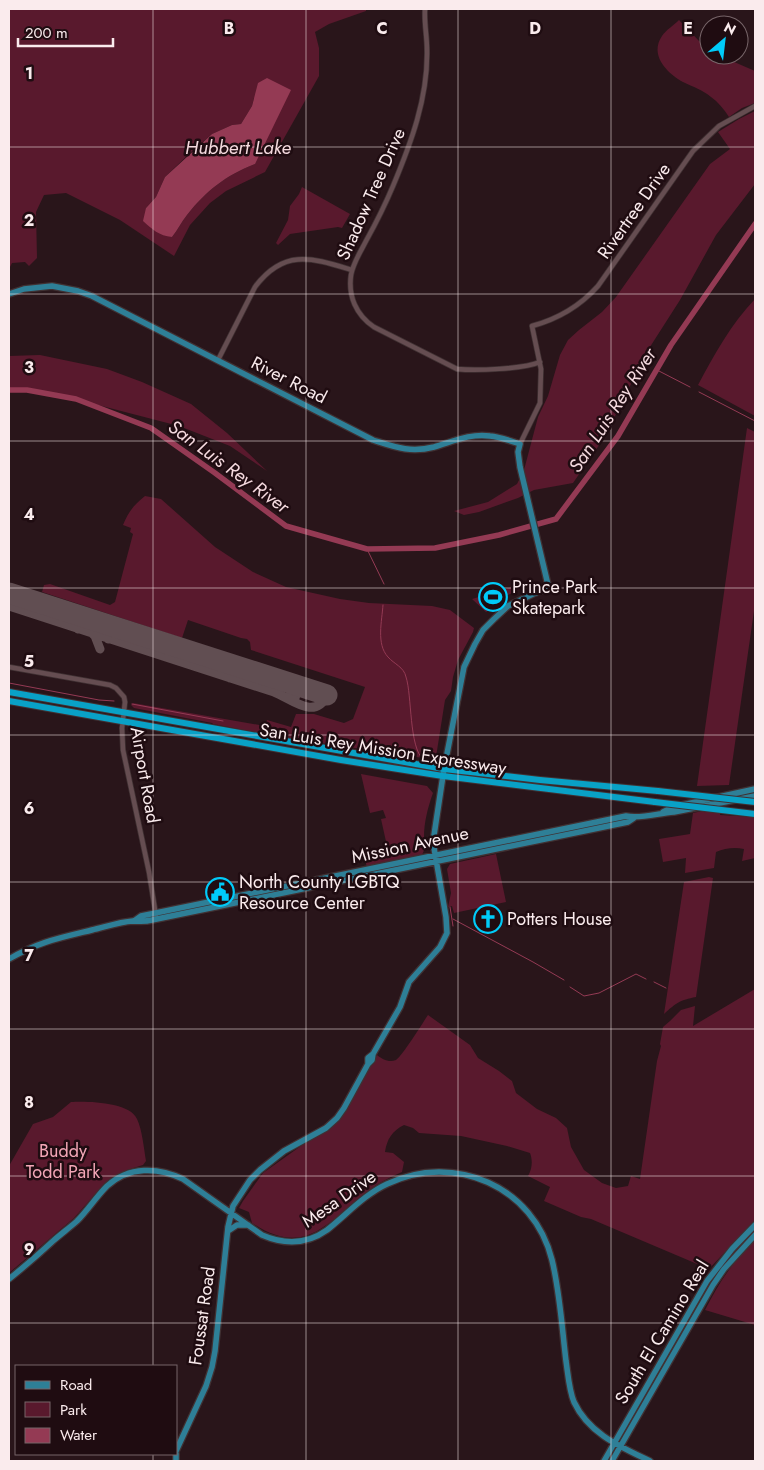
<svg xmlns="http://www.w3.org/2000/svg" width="764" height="1470" font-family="Jost,sans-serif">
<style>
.green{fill:#59192d;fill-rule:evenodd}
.water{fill:#943a54}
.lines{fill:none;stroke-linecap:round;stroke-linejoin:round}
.stream{stroke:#943a54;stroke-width:1}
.river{stroke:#943a54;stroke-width:5.5}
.taxiway{stroke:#614e52;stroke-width:9}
.runway{stroke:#614e52;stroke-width:21}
.minor-casing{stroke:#403133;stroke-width:6}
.major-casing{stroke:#403133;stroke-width:8}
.highway-casing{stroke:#403133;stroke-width:8}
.minor{stroke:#654d51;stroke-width:4.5}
.major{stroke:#2e7f97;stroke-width:5.5}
.highway{stroke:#09a1c6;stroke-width:6}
.highway-bridge-casing{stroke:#403133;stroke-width:8;stroke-linecap:butt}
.highway-bridge{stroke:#09a1c6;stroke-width:6}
.grid{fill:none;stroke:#faebed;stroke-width:1;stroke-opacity:0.55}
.labels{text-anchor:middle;stroke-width:5;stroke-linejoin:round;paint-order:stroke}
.street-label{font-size:18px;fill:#faebed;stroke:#1f0c11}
.poi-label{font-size:18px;fill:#faebed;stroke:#1f0c11;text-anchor:start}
.park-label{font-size:18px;fill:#f2a6b6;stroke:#1f0c11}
.water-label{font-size:19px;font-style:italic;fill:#f4d9de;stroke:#1f0c11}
.grid-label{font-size:16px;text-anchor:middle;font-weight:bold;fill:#faebed;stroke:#1f0c11;stroke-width:5;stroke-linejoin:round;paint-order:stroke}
</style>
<rect width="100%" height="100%" fill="#29151a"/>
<path class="green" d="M 9,9 L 366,9 L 366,11 L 329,24 L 315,32 L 319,48 L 319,76 L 265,172 L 226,191 L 210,203 L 190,225 L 174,256 L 120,220 L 66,193 L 44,195 L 36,212 L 37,258 L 29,266 L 25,262 L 12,263 L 9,269 ZM 254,98 L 255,164 C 225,176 207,190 187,215 C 181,222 178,230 172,237 L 146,208 L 156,197 L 165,177 L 190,153 L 212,134 L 232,125 L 241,124 L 252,106 Z
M 679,20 L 699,41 L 709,48 L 709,55 L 718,55 L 755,71 L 755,103 L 742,108 L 729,117 C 724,109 718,102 711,97 C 703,90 693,87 683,82 C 667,73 649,55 662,36 C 666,30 674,25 679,20 Z
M 755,111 L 755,184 L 716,235 L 680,300 L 648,350 L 604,438 L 573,483 L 534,490 L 518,498 L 479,512 L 464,515 L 454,511 L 488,502 L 517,484 L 524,470 L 538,417 L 548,396 L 560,355 L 568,340 L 579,330 L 602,312 L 616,297 L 710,164 L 730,149 L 718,132 L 739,119 Z
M 302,187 L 350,214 L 342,228 L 338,227 L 290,234 L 278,245 L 276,243 L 288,220 L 290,206 L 299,194 Z
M 755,299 L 755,416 L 698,385 C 714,355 731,324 755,299 Z
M 40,355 L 107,369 L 142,382 L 191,404 L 227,433 L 267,471 L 230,446 L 179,426 L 44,391 L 9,388 L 9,356 Z
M 747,428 L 755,432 L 755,604 L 729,785 L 697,786 Z
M 145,496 L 161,499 L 215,547 L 253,572 L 286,587 L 340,599 L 369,603 L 432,606 L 450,610 L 474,628 L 473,632 L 458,660 L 453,677 L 451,691 L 445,700 L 436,757 L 430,759 L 287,738 L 213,724 L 212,723 L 134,708 L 131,705 L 133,703 L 265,726 L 267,720 L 291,727 L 296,714 L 314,714 L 344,723 L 353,719 L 365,687 L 251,650 L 250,642 L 247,639 L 241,638 L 188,620 L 182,638 L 42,592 L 44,585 L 50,584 L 110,605 L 115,602 L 133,534 L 130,532 L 131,528 L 123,525 C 129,511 133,506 145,496 Z
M 529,581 L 530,584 L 508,595 L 486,612 L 472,599 L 506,589 Z
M 361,774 L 427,786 L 433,793 C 428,807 424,822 424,837 C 424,844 426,850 421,856 L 367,868 L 364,855 L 367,850 L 387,846 L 381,819 L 386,818 L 383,810 L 370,813 Z
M 721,807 L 720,815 L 755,817 L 755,858 L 742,861 L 744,849 C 735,847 725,848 716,852 L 714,868 L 685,873 L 686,858 L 663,862 L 659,839 L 690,834 L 693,813 Z
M 496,854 L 506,902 L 454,913 L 452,906 L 448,907 L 451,893 L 447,869 L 450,864 Z
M 709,877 L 713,878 L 696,997 C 680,1000 676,1003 664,1014 L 684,882 Z
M 755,989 L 755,1220 L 709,1269 L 591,1219 L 581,1217 L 544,1201 L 550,1187 L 528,1176 C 532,1169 533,1161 530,1153 L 507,1146 L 461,1136 L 419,1133 L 413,1128 L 404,1125 C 392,1131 387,1139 385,1152 L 393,1153 L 404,1162 L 402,1172 C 390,1177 378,1183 368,1191 C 327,1222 306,1259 252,1223 L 249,1212 L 239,1208 L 243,1201 L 263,1173 L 336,1121 L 377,1055 C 382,1059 389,1063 396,1060 C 403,1055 422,1024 428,1015 L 470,1045 L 478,1058 L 499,1071 L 512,1081 L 516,1093 L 537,1109 L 556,1118 L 567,1128 L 571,1147 L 584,1170 L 602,1183 L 616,1188 L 628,1186 L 631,1176 L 640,1179 L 657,1061 L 661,1046 L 660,1044 L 663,1027 L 670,1021 L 681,1010 L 695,1006 L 693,1026 Z
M 71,1102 C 87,1101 130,1102 137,1119 C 142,1129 144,1149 146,1161 L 143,1165 L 127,1170 L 111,1178 L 104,1184 L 74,1218 L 9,1273 L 9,1166 L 33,1124 L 53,1117 Z
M 755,1239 L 755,1325 L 705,1310 C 718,1284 734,1260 755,1239 Z"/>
<path class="water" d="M 267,78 L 291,90 L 255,164 C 225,176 207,190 187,215 C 181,222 178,230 172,237 C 159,236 152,229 143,221 L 146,208 L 156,197 L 165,177 L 212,134 L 232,125 L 241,124 L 252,106 L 258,83 Z"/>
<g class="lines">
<path class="stream" d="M 657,370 L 690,387
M 699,392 L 755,421
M 367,549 L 384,584
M 383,605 C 382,621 376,644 388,657 C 394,664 404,667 406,677 C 412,695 409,748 423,759
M 9,683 L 99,700 L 114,701
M 132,704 L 223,721
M 450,907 L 453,926
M 453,919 L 533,962 L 564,980
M 654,982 L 666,988
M 570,987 L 584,996 L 599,993 L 636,974 L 646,979"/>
<path class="river" d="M 9,390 L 27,390 L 76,399 L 151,428 L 215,473 L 286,526 L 367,549 L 435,548 L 499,535 L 556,519 L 618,436 L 671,345 L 755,224"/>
<path class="taxiway" d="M 9,606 L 274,692 C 292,699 315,721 327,695
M 9,606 L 13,605 L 16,600 L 15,596 L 12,594
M 78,629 L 82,627 L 84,622 L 82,617 L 79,615
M 92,633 L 95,636 L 100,649
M 108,639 L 118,633 L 127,631
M 230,678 L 227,675 L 228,668 L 231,666 L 236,666
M 288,697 L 293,698 L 295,698 L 299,686"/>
<path class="runway" d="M 9,593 L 327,695"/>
<defs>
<path id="minor" d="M 425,9 C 424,23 427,36 427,50 C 428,98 411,143 393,186 C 385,205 376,223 366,241 C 361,251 353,263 351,275 C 348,296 356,315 374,327 L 457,369 C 475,371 524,369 540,362
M 218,360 L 255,287 C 284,248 312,258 352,270
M 520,444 L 540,403 L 541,369 L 532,326 C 558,319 580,306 598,286 L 693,151 L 719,126 L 755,106
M 9,667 L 110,685 L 116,688 L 124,697 L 125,702 L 122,728 L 123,750 L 149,872 L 156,916"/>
<path id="major" d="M 9,294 L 24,289 L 52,286 L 78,291 L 92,296 L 373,440 C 395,447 410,453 434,447 C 452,442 470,433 490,436 C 500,437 511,441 520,444 L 518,452 L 520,467 L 549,589 L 535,593 L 508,606 L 494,619 L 483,630 L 475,644 L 464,667 L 444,769 L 433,842 L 446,917 L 447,933 L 440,947 L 409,982 L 400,1007 L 373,1054
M 663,812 L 673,807 L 755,789
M 134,921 L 141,916 L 626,816 C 642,819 658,813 674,812 L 755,796
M 9,959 C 38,942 59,938 92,930 C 105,927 119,922 133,921 C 140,921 144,922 152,920 L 628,822 L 634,818
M 373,1054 L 372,1060 L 368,1064 L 368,1058 Z
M 228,1231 L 237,1225 L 248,1225
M 9,1279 C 24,1267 39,1254 53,1241 C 61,1234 69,1228 77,1221 C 88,1210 96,1197 107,1186 C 129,1166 158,1167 183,1179 L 262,1235 C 285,1245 306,1245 327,1230 C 346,1215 365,1194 387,1184 C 454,1152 534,1186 552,1260 C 560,1293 562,1328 566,1361 C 568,1374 569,1390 574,1402 C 589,1434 621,1447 650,1461
M 176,1451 L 206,1386 L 212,1367 L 215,1351 L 228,1227 L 233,1206 L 250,1180 L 260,1170 L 284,1151 L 326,1128 L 337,1118 L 344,1108 L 368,1064
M 176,1461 L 176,1454
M 604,1461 L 707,1281 L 732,1249 L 755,1225
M 612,1461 L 713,1285 L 724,1269 L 755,1235"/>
<path id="highway" d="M 9,692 L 444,769 L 540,780 L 658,791
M 9,701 L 341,760 L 443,776 L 655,802"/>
</defs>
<use href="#minor" class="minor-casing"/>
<use href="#major" class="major-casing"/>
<use href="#highway" class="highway-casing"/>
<use href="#minor" class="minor"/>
<use href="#major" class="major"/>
<use href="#highway" class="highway"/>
<defs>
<path id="highway-bridge" d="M 658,791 L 755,802
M 655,802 L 755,814"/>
</defs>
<use href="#highway-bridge" class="highway-bridge-casing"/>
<use href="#highway-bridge" class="highway-bridge"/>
</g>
<path class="grid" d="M 153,9 L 153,1366M 306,9 L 306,1461M 458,9 L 458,1461M 611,9 L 611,1461M 9,147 L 755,147M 9,294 L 755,294M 9,441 L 755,441M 9,588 L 755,588M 9,735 L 755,735M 9,882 L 755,882M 9,1029 L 755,1029M 9,1176 L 755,1176M 9,1323 L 755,1323M 153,1454 L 153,1461"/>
<defs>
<symbol id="stadium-ring" viewBox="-11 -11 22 22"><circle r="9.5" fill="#1f0c11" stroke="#00cbf9" stroke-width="1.5"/><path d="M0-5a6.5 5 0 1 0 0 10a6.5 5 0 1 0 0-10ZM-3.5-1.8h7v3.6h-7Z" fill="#00cbf9"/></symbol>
<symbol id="civic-ring" viewBox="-11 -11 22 22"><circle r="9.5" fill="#1f0c11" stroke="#00cbf9" stroke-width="1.5"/><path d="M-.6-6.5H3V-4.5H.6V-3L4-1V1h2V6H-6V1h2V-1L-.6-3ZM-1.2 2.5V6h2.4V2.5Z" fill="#00cbf9"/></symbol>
<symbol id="church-ring" viewBox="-11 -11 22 22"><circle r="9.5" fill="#1f0c11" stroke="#00cbf9" stroke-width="1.5"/><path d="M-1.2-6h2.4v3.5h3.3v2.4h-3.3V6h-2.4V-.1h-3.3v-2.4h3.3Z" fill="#00cbf9"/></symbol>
</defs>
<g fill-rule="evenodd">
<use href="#stadium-ring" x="477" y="581" width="32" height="32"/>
<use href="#civic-ring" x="204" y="876" width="32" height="32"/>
<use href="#church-ring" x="472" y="903" width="32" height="32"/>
</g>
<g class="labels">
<g class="street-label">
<text transform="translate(371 194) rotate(-66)" y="6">Shadow Tree Drive</text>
<text transform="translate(634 211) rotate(-55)" y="6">Rivertree Drive</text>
<text transform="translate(289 380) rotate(27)" y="6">River Road</text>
<text transform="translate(383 749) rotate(9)" y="6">San Luis Rey Mission Expressway</text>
<text transform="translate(145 775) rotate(80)" y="6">Airport Road</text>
<text transform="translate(410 845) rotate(-12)" y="6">Mission Avenue</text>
<text transform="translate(339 1199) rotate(-35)" y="6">Mesa Drive</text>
<text transform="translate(202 1316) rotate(-82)" y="6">Foussat Road</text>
<text transform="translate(662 1332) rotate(-59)" y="6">South El Camino Real</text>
</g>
<g class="poi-label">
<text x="512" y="593">Prince Park<tspan x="512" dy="21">Skatepark</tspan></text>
<text x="239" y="888">North County LGBTQ<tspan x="239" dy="21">Resource Center</tspan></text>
<text x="507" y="925">Potters House</text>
</g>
<g class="park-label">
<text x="63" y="1157">Buddy<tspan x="63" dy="21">Todd Park</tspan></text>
</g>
<g class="water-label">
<text x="238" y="154">Hubbert Lake</text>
<text transform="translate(612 410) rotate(-57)" y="7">San Luis Rey River</text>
<text transform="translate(229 466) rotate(36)" y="7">San Luis Rey River</text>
</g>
</g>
<g class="grid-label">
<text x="229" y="34">B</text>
<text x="382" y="34">C</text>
<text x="535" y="34">D</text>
<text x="688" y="34">E</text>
<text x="29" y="79">1</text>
<text x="29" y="226">2</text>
<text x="29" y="373">3</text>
<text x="29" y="520">4</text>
<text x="29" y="667">5</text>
<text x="29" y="814">6</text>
<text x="29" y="961">7</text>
<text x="29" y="1108">8</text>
<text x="29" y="1255">9</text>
</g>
<rect width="764" height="1470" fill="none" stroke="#faebed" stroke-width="20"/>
<rect x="15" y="1365" width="162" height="90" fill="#1f0c11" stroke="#776569"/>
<rect x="25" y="1381" width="25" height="8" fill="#2e7f97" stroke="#776569"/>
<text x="60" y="1390" font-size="15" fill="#faebed">Road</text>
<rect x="25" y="1402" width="25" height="15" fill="#59192d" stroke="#776569"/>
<text x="60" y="1415" font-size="15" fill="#faebed">Park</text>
<rect x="25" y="1428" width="25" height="15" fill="#943a54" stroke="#776569"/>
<text x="60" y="1440" font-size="15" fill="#faebed">Water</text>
<g transform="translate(724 40) rotate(28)"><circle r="24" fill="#1f0c11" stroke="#776569"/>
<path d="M0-4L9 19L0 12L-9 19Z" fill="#00cbf9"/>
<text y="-8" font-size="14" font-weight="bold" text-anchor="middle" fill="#faebed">N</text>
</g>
<path d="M18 38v8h95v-8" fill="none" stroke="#faebed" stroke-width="2.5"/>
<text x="25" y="38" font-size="15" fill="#faebed" stroke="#1f0c11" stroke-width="4" paint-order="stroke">200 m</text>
</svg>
